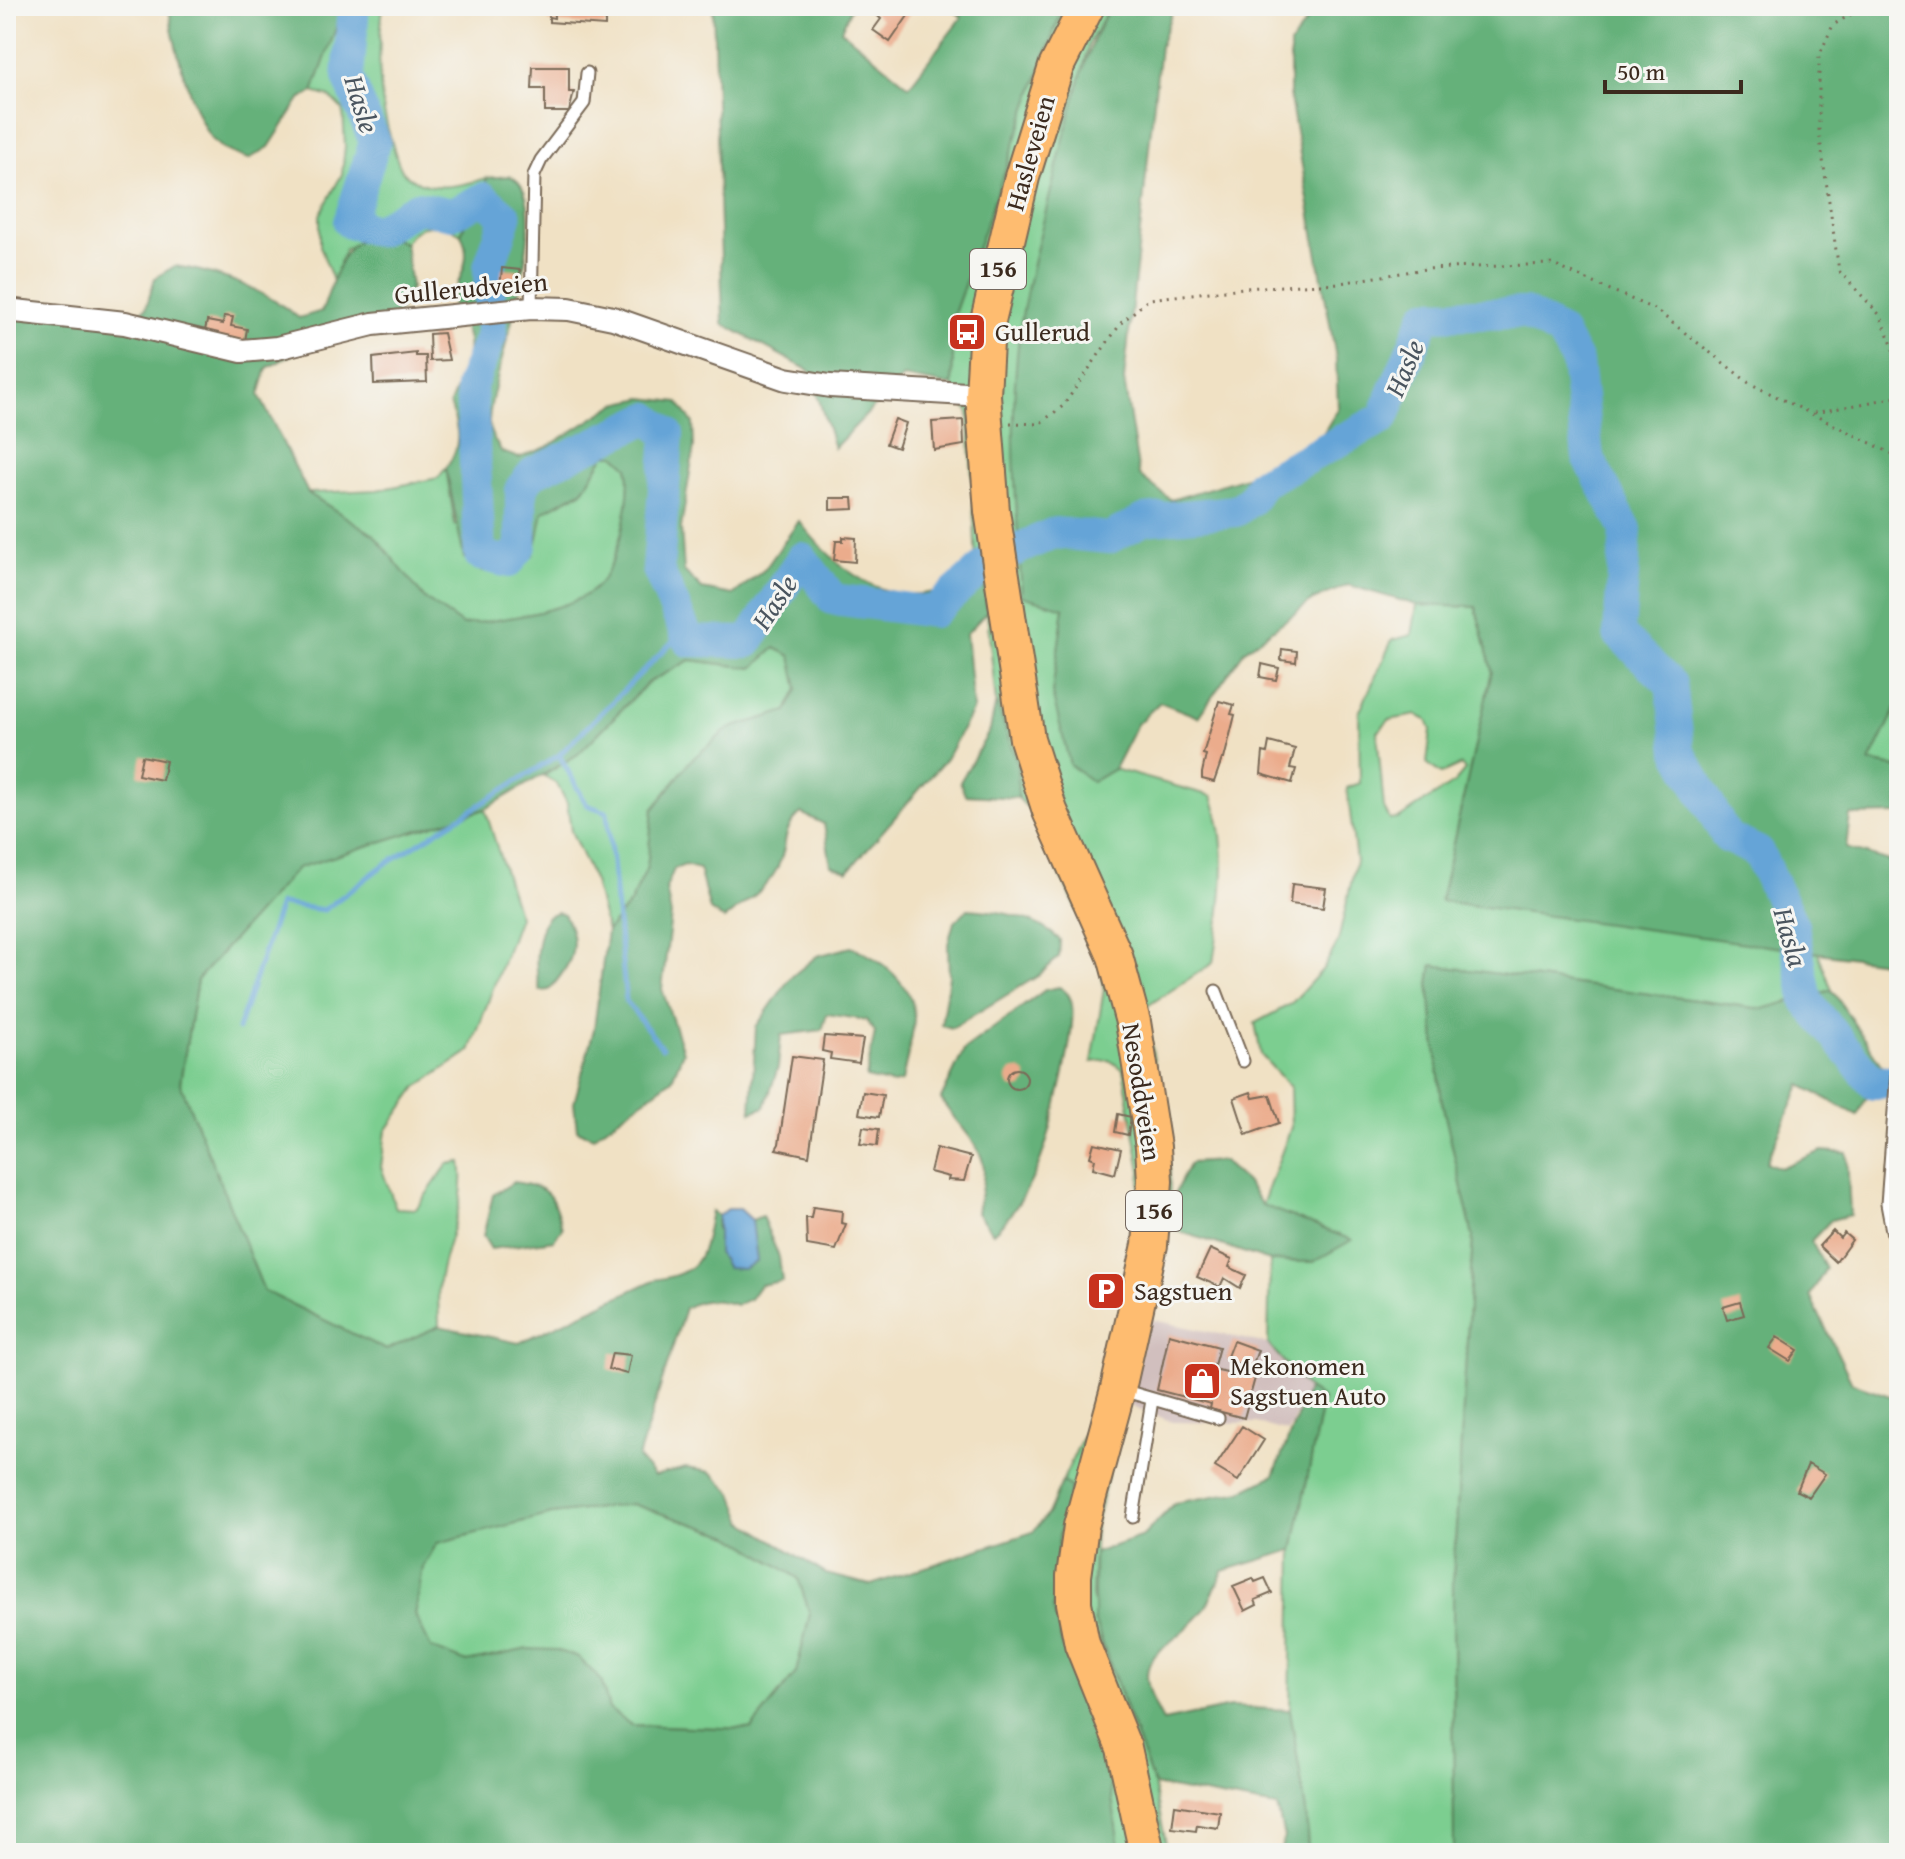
<svg xmlns="http://www.w3.org/2000/svg" width="1905" height="1859" font-family="'Gentium Book Plus',serif">
<style>
.industrial{fill:#d1bfbe}
.green{fill:#7cce90;stroke:#5c7c57;stroke-width:2;fill-rule:evenodd}
.forest{fill:#65b17a;stroke:#506e4c;stroke-width:2;fill-rule:evenodd}
.water{fill:#65a4d7;stroke:#50677a;stroke-width:2}
.lines{fill:none;stroke-linecap:round;stroke-linejoin:round}
.stream{stroke:#65a4d7;stroke-width:5}
.river{stroke:#65a4d7;stroke-width:32}
.building{fill:#ebac8c}
.lane-casing{stroke:#7a6a58;stroke-width:15}
.street-casing{stroke:#7a6a58;stroke-width:26}
.primary-casing{stroke:#7a6a58;stroke-width:38}
.path{stroke:#7a6a58;stroke-width:3;stroke-dasharray:2 6;stroke-linecap:butt}
.lane{stroke:#fff;stroke-width:11}
.street{stroke:#fff;stroke-width:22}
.primary{stroke:#febc70;stroke-width:34}
.labels{text-anchor:middle;stroke-width:6;stroke-linejoin:round;paint-order:stroke}
.shield{fill:#f6f6f2;stroke:#73675e;stroke-width:2}
.shield-label{font-size:24px;font-weight:bold;fill:#3b2a1e}
.street-label{font-size:26px;fill:#3b2a1e;stroke:#f6f6f2}
.poi-label{font-size:26px;fill:#3b2a1e;stroke:#f6f6f2;text-anchor:start}
.water-label{font-size:28px;font-style:italic;fill:#4a555f;stroke:#f6f6f2}
</style>
<rect width="100%" height="100%" fill="#f6f6f2"/>
<filter id="ink" filterUnits="userSpaceOnUse"><feTurbulence type="fractalNoise" baseFrequency=".0125" numOctaves="2"/><feDisplacementMap in="SourceGraphic" scale="16" xChannelSelector="R" yChannelSelector="G"/><feConvolveMatrix kernelMatrix="1 2 1 2 8 2 1 2 1" color-interpolation-filters="sRGB"/></filter>
<filter id="wash" filterUnits="userSpaceOnUse"><feTurbulence type="fractalNoise" baseFrequency=".006" numOctaves="4" result="noise"/><feDisplacementMap in="SourceGraphic" scale="32" xChannelSelector="R" yChannelSelector="G"/><feGaussianBlur stdDeviation="1.8" result="paint"/><feColorMatrix in="noise" values="0 0 0 0 0 0 0 0 0 0 0 0 0 0 0 0 0 1.4 0 .05"/><feComposite in="paint" operator="in"/></filter>
<g filter="url(#wash)">
<rect width="100%" height="100%" fill="#f0e1c4"/>
<path class="industrial" d="M 1148,1319 L 1268,1344 L 1308,1389 L 1288,1432 L 1256,1423 L 1173,1422 L 1129,1405 Z"/>
<path class="green" d="M 344,6 L 383,6 C 377,56 377,98 393,146 C 396,155 398,168 405,174 C 429,194 460,186 487,178 L 479,206 L 469,213 L 461,234 C 442,221 417,221 405,243 L 387,236 L 345,249 L 333,281 L 320,246 L 320,215 L 342,174 L 345,146 L 343,110 L 330,97 L 313,92 Z
M 1063,6 L 1110,6 L 1089,44 L 1022,318 L 1017,383 L 1064,608 L 1052,693 L 1092,782 L 1114,769 L 1212,796 C 1231,849 1221,908 1213,963 L 1146,1007 L 1170,1171 L 1169,1228 L 1095,1527 L 1092,1595 L 1101,1644 L 1154,1785 L 1168,1853 L 1120,1853 L 1053,1608 L 1059,1537 L 1071,1487 L 1062,1482 L 1100,1398 L 1110,1337 L 1119,1325 L 1135,1247 L 1141,1171 L 1123,1069 L 1109,1060 L 1092,1062 L 1104,989 L 1099,954 L 1048,850 L 1037,817 L 1018,798 L 1017,763 L 996,702 L 983,575 L 976,566 L 969,413 L 952,386 L 954,314 Z
M 605,455 L 615,455 L 628,467 C 632,498 619,567 594,590 C 569,612 496,620 463,625 L 425,599 L 374,535 L 308,493 L 377,490 L 438,478 L 446,468 L 455,525 L 534,555 L 542,512 L 583,491 Z
M 1417,605 L 1476,607 L 1492,671 L 1440,901 L 1817,950 L 1832,990 L 1763,1009 L 1432,965 L 1429,984 L 1442,1102 L 1473,1236 L 1453,1580 L 1454,1853 L 1308,1853 L 1306,1812 L 1290,1710 L 1293,1550 L 1323,1399 L 1308,1389 L 1268,1344 L 1270,1261 L 1313,1262 L 1262,1205 L 1291,1127 L 1290,1087 L 1261,1055 L 1255,1023 L 1291,1004 L 1323,969 L 1338,942 L 1356,861 L 1347,788 L 1360,783 L 1359,713 L 1392,640 L 1412,635 ZM 1417,715 L 1427,720 L 1431,730 L 1427,763 L 1441,774 L 1461,765 L 1465,770 L 1455,782 L 1398,819 L 1390,820 L 1384,808 L 1377,732 L 1389,720 Z
M 775,648 L 791,656 L 798,689 L 787,711 L 728,729 L 653,810 L 647,868 L 631,902 L 607,931 L 594,882 L 571,831 L 567,803 L 557,784 L 544,776 L 578,754 L 648,683 L 690,660 L 752,668 Z
M 1899,703 L 1899,768 L 1870,762 Z
M 485,809 L 519,917 L 470,1051 L 417,1087 L 386,1131 L 381,1167 L 396,1208 L 416,1209 L 448,1164 L 461,1162 C 468,1205 445,1240 439,1281 C 437,1295 439,1311 439,1326 L 386,1350 L 264,1291 L 180,1083 L 197,980 L 297,868 Z
M 632,1504 L 731,1536 L 798,1578 L 810,1614 L 796,1673 L 751,1729 L 631,1725 L 609,1709 L 601,1680 L 528,1649 L 467,1662 L 431,1649 L 415,1615 L 423,1567 L 437,1543 L 552,1514 Z"/>
<path class="forest" d="M 169,6 L 344,6 L 313,92 L 300,99 L 269,147 L 249,159 C 233,154 216,148 207,132 C 190,102 172,41 169,6 Z
M 713,6 L 852,6 L 841,30 L 909,86 L 962,17 L 948,6 L 1063,6 L 954,314 L 952,386 L 903,377 L 834,448 L 810,371 L 723,324 Z
M 1110,6 L 1174,6 L 1160,46 L 1124,380 L 1139,475 L 1171,500 L 1308,458 L 1338,409 L 1336,358 L 1290,98 L 1290,45 L 1315,10 L 1333,6 L 1899,6 L 1899,703 L 1870,762 L 1899,768 L 1899,814 L 1850,815 L 1846,848 L 1899,864 L 1899,964 L 1440,901 L 1492,671 L 1476,607 L 1417,605 L 1348,585 L 1313,600 L 1245,650 L 1198,717 L 1160,702 L 1137,724 L 1114,769 L 1092,782 L 1070,765 L 1052,693 L 1064,608 L 1022,596 C 1016,504 1007,408 1022,316 C 1031,264 1046,213 1058,162 C 1072,108 1083,55 1110,6 Z
M 510,176 C 563,198 487,382 489,425 C 489,434 497,444 502,452 L 519,458 L 547,447 L 616,404 L 643,398 L 678,402 L 693,423 L 694,447 L 681,528 L 684,571 L 702,589 L 733,595 L 765,569 L 799,521 C 832,563 881,609 940,590 C 952,586 965,573 976,566 L 983,575 L 987,612 L 966,634 L 973,709 L 946,759 L 848,871 L 831,865 L 824,824 L 801,813 C 780,832 789,842 779,864 C 770,888 743,904 724,919 L 710,910 L 699,869 L 685,865 L 674,869 L 666,888 L 671,915 L 662,989 L 683,1052 L 672,1079 L 593,1137 L 577,1130 L 574,1103 L 594,1029 L 607,931 L 631,902 L 647,868 L 653,810 L 690,761 L 728,729 L 787,711 L 798,689 L 791,656 L 775,648 L 753,668 L 690,660 L 647,683 L 578,754 L 485,809 L 297,868 L 197,980 L 180,1083 L 264,1291 L 386,1350 L 439,1326 L 519,1343 L 654,1280 C 703,1273 702,1256 711,1211 L 718,1216 L 716,1229 L 755,1246 L 750,1229 L 752,1220 L 762,1216 L 779,1257 L 782,1281 L 760,1285 L 750,1299 L 736,1305 C 717,1299 703,1298 685,1308 L 638,1458 L 654,1476 L 686,1468 L 711,1472 L 733,1493 L 744,1522 L 826,1574 L 871,1585 L 1033,1532 L 1048,1514 L 1062,1482 L 1071,1487 L 1059,1537 L 1053,1608 L 1063,1648 L 1108,1770 L 1120,1853 L 6,1853 L 6,305 L 133,318 L 146,308 L 155,278 L 175,266 C 221,273 263,289 299,318 L 322,311 C 339,267 345,218 405,243 L 411,287 L 398,313 L 293,354 L 267,368 L 259,395 L 308,493 L 374,535 L 425,599 L 463,625 C 496,620 568,612 594,589 C 619,567 632,498 628,467 L 615,455 L 605,455 L 583,490 L 543,512 C 533,563 535,568 482,572 L 464,558 L 446,468 C 462,446 459,430 450,404 C 463,368 483,344 452,311 C 452,279 476,266 461,234 L 469,213 L 479,205 L 487,178 ZM 632,1504 L 731,1536 L 798,1578 L 810,1614 L 796,1673 L 751,1729 L 631,1725 L 609,1709 L 601,1680 L 578,1657 L 555,1650 L 528,1649 L 467,1662 L 431,1648 L 415,1615 L 423,1567 L 437,1543 L 552,1514 Z
M 996,702 L 1017,763 L 1018,798 L 965,795 L 960,782 L 990,730 Z
M 968,909 C 1002,911 1036,917 1060,940 L 1059,957 L 1038,976 L 952,1028 L 941,1025 L 949,976 L 948,944 L 954,922 Z
M 557,912 L 564,914 C 582,946 571,965 549,990 L 540,991 C 534,967 535,938 547,916 Z
M 851,947 C 879,957 915,985 914,1019 C 913,1040 905,1062 902,1082 L 893,1084 L 866,1078 L 875,1032 L 866,1020 L 827,1014 L 822,1030 L 781,1035 L 778,1067 L 765,1107 L 751,1112 L 756,1027 L 790,978 L 817,956 Z
M 1432,965 L 1763,1009 L 1832,990 L 1883,1068 L 1857,1115 L 1801,1085 L 1766,1162 L 1780,1168 L 1822,1151 L 1847,1153 L 1850,1215 L 1831,1220 L 1811,1241 L 1826,1268 L 1810,1296 L 1852,1383 L 1899,1399 L 1899,1853 L 1454,1853 L 1453,1580 L 1473,1236 L 1442,1102 L 1429,984 Z
M 1059,987 C 1067,991 1071,996 1072,1005 C 1076,1036 1049,1144 1035,1173 C 1025,1195 1011,1217 993,1233 L 977,1213 C 979,1199 984,1183 984,1169 C 983,1144 952,1120 941,1099 L 964,1050 L 1045,990 Z
M 1222,1161 L 1246,1182 L 1262,1205 L 1352,1240 L 1313,1262 L 1270,1261 L 1169,1228 L 1171,1200 L 1190,1163 Z
M 514,1182 C 551,1188 551,1193 562,1228 L 554,1240 L 491,1249 L 483,1236 L 493,1195 Z
M 1308,1389 L 1323,1399 L 1293,1550 L 1223,1571 C 1217,1584 1211,1600 1203,1611 C 1166,1657 1123,1650 1163,1721 L 1230,1707 L 1290,1710 L 1306,1812 L 1308,1853 L 1280,1853 L 1284,1837 L 1277,1807 L 1154,1785 L 1094,1620 L 1094,1553 L 1143,1536 L 1175,1503 L 1242,1491 L 1274,1475 Z"/>
<path class="water" d="M 728,1209 L 740,1209 L 752,1220 L 757,1261 L 743,1269 L 727,1268 L 718,1253 L 718,1216 Z"/>
<g class="lines">
<path class="stream" d="M 559,755 L 587,805 L 607,812 L 626,1001 L 662,1048
M 238,1029 L 280,904 L 324,910 L 384,865 L 559,755 L 684,630"/>
<path class="river" d="M 354,6 L 348,77 L 375,142 L 349,222 L 378,231 L 417,207 L 452,214 L 484,198 L 506,217 L 489,267 L 491,335 L 471,386 L 480,555 L 509,562 L 521,546 L 521,488 L 533,473 L 648,418 L 668,434 L 658,569 L 689,641 L 748,642 L 802,558 L 833,599 L 933,612 L 989,562 L 1054,533 L 1109,538 L 1144,520 L 1236,511 L 1252,499 L 1261,483 L 1383,418 L 1426,315 L 1525,313 L 1561,333 L 1577,362 L 1588,457 L 1626,530 L 1619,634 L 1671,684 L 1679,751 L 1727,837 L 1758,852 L 1793,926 L 1807,1001 L 1874,1084 L 1899,1079"/>
</g>
<g id="blocks">
<path class="building" d="M 554,6 L 605,6 L 605,26 L 549,22 L 549,17 L 554,18 Z
M 867,6 L 907,6 L 912,10 L 890,42 L 873,30 L 881,19 Z
M 533,67 L 569,67 L 569,92 L 574,92 L 569,112 L 545,112 L 545,89 L 532,89 Z
M 502,268 L 520,270 L 518,290 L 500,288 Z
M 224,316 L 233,317 L 231,326 L 247,329 L 244,347 L 203,340 L 207,321 L 223,324 Z
M 443,333 L 449,360 L 430,361 L 429,334 Z
M 416,353 L 416,356 L 426,356 L 427,382 L 374,384 L 373,358 Z
M 895,419 L 906,423 L 898,448 L 886,444 Z
M 963,420 L 964,445 L 934,450 L 932,422 Z
M 830,498 L 853,498 L 854,509 L 830,510 Z
M 843,537 L 856,538 L 855,562 L 834,560 L 836,541 L 843,541 Z
M 1282,649 L 1297,651 L 1296,662 L 1281,660 Z
M 1262,664 L 1279,668 L 1276,680 L 1260,677 Z
M 1219,701 L 1234,705 L 1231,714 L 1235,715 L 1224,759 L 1222,759 L 1214,782 L 1202,779 L 1202,773 L 1206,755 L 1203,754 Z
M 1269,742 L 1295,749 L 1290,768 L 1296,769 L 1292,783 L 1261,774 L 1263,752 L 1267,753 Z
M 142,756 L 166,761 L 162,780 L 138,775 Z
M 1292,884 L 1326,888 L 1323,908 L 1290,904 Z
M 824,1036 L 863,1039 L 859,1063 L 830,1059 L 831,1053 L 822,1051 Z
M 792,1056 L 823,1060 L 809,1156 L 776,1149 L 779,1144 Z
M1007 1079a10 10 0 1 1 20 0a10 10 0 1 1-20 0Z
M 863,1092 L 883,1095 L 879,1117 L 859,1114 Z
M 1251,1092 L 1253,1098 L 1270,1095 L 1279,1123 L 1246,1135 L 1234,1098 Z
M 1118,1114 L 1131,1117 L 1128,1135 L 1115,1132 Z
M 863,1127 L 879,1129 L 877,1146 L 860,1144 Z
M 1094,1143 L 1121,1149 L 1115,1174 L 1093,1168 L 1095,1159 L 1090,1157 Z
M 936,1148 L 971,1157 L 964,1181 L 948,1180 L 949,1177 L 930,1172 Z
M 813,1207 L 842,1211 L 841,1223 L 846,1224 L 836,1250 L 807,1245 L 806,1218 L 811,1218 Z
M 1833,1231 L 1840,1238 L 1844,1233 L 1852,1240 L 1836,1262 L 1819,1246 Z
M 1210,1249 L 1232,1259 L 1229,1267 L 1246,1275 L 1240,1288 L 1224,1278 L 1220,1287 L 1197,1277 Z
M 1740,1302 L 1744,1315 L 1727,1320 L 1723,1307 Z
M 1169,1334 L 1219,1347 L 1213,1369 L 1255,1378 L 1244,1418 L 1210,1409 L 1211,1404 L 1157,1390 Z
M 1777,1337 L 1798,1350 L 1790,1361 L 1769,1348 Z
M 1233,1341 L 1258,1350 L 1251,1369 L 1226,1359 Z
M 612,1353 L 631,1355 L 627,1374 L 608,1369 Z
M 1242,1426 L 1264,1440 L 1238,1481 L 1215,1467 Z
M 1808,1464 L 1825,1474 L 1809,1497 L 1797,1491 Z
M 1253,1578 L 1255,1582 L 1265,1578 L 1272,1593 L 1255,1600 L 1257,1605 L 1245,1611 L 1233,1586 Z
M 1175,1805 L 1220,1812 L 1218,1828 L 1197,1825 L 1196,1831 L 1172,1828 Z"/>
</g>
</g>
<g filter="url(#ink)">
<use href="#blocks" fill-opacity="0" stroke="#7a6a58" stroke-width="2"/>
<g class="lines">
<defs>
<path id="lane" d="M 531,308 L 534,175 L 541,160 L 584,103 L 587,73
M 1216,991 L 1243,1061
M 1892,1231 L 1887,1204 L 1899,1045
M 1122,1390 L 1218,1418
M 1133,1517 L 1152,1400"/>
<path id="street" d="M 6,310 L 125,323 L 242,351 L 277,348 L 373,324 L 531,308 L 569,309 L 613,318 L 786,379 L 830,386 L 983,395"/>
<path id="primary" d="M 1087,6 L 1056,67 L 1022,177 L 987,325 L 983,395 L 992,511 L 1027,739 L 1050,811 L 1115,956 L 1133,1022 L 1153,1147 L 1155,1181 L 1150,1245 L 1118,1389 L 1081,1526 L 1074,1576 L 1074,1603 L 1082,1644 L 1124,1748 L 1147,1853"/>
</defs>
<use href="#lane" class="lane-casing"/>
<use href="#street" class="street-casing"/>
<use href="#primary" class="primary-casing"/>
<path class="path" d="M 1865,6 L 1833,25 L 1819,56 L 1819,132 L 1839,271 L 1879,314 L 1893,347 L 1898,397
M 1814,413 L 1897,397
M 1010,423 L 1039,424 L 1063,406 L 1121,323 L 1149,299 L 1243,288 L 1340,283 L 1425,269 L 1551,264 L 1656,310 L 1749,383 L 1899,457"/>
<use href="#lane" class="lane"/>
<use href="#street" class="street"/>
<use href="#primary" class="primary"/>
</g>
</g>
<defs>
<symbol id="bus-square" viewBox="-11 -11 22 22"><rect x="-9" y="-9" width="18" height="18" rx="4" fill="#c8321e" stroke="#f6f6f2"/><path d="M-5-6H5V4H4V6H2V4H-2V6H-4V4H-5ZM-3.5-4V0h7V-4ZM-3.5 1.2v1.5H-2V1.2ZM2 1.2v1.5H3.5V1.2Z" fill="#fff"/></symbol>
<symbol id="parking-square" viewBox="-11 -11 22 22"><rect x="-9" y="-9" width="18" height="18" rx="4" fill="#c8321e" stroke="#f6f6f2"/><path d="M-3.5-5.5H1a3.5 3.5 0 0 1 0 7H-1V5.5H-3.5ZM-1-3.4V-.6H.8a1.4 1.4 0 0 0 0-2.8Z" fill="#fff"/></symbol>
<symbol id="shop-square" viewBox="-11 -11 22 22"><rect x="-9" y="-9" width="18" height="18" rx="4" fill="#c8321e" stroke="#f6f6f2"/><path d="M-5-2.5h2.3a2.7 3.5 0 0 1 5.4 0H5L5.5 6h-11ZM-1.5-2.5h3a1.5 2.3 0 0 0-3 0Z" fill="#fff"/></symbol>
</defs>
<g fill-rule="evenodd">
<use href="#bus-square" x="945" y="310" width="44" height="44"/>
<use href="#parking-square" x="1084" y="1269" width="44" height="44"/>
<use href="#shop-square" x="1180" y="1359" width="44" height="44"/>
</g>
<g class="labels">
<g class="shield">
<rect x="970" y="249" width="56" height="40" rx="6"/>
<rect x="1126" y="1191" width="56" height="40" rx="6"/>
</g>
<g class="shield-label">
<text x="998" y="277">156</text>
<text x="1154" y="1219">156</text>
</g>
<g class="street-label">
<text transform="translate(1030 153) rotate(-74)" y="9">Hasleveien</text>
<text transform="translate(471 288) rotate(-5)" y="9">Gullerudveien</text>
<text transform="translate(1142 1092) rotate(81)" y="9">Nesoddveien</text>
</g>
<g class="poi-label">
<text x="995" y="341">Gullerud</text>
<text x="1134" y="1300">Sagstuen</text>
<text x="1230" y="1375">Mekonomen<tspan x="1230" dy="30">Sagstuen Auto</tspan></text>
</g>
<g class="water-label">
<text transform="translate(362 104) rotate(73)" y="10">Hasle</text>
<text transform="translate(1404 368) rotate(-67)" y="10">Hasle</text>
<text transform="translate(774 602) rotate(-57)" y="10">Hasle</text>
<text transform="translate(1791 937) rotate(74)" y="10">Hasla</text>
</g>
</g>
<rect width="1905" height="1859" fill="none" stroke="#f6f6f2" stroke-width="32"/>
<path d="M1605 80v12h136v-12" fill="none" stroke="#3b2a1e" stroke-width="4"/>
<text x="1617" y="80" font-size="24" fill="#3b2a1e" stroke="#f6f6f2" stroke-width="6" paint-order="stroke">50 m</text>
</svg>
